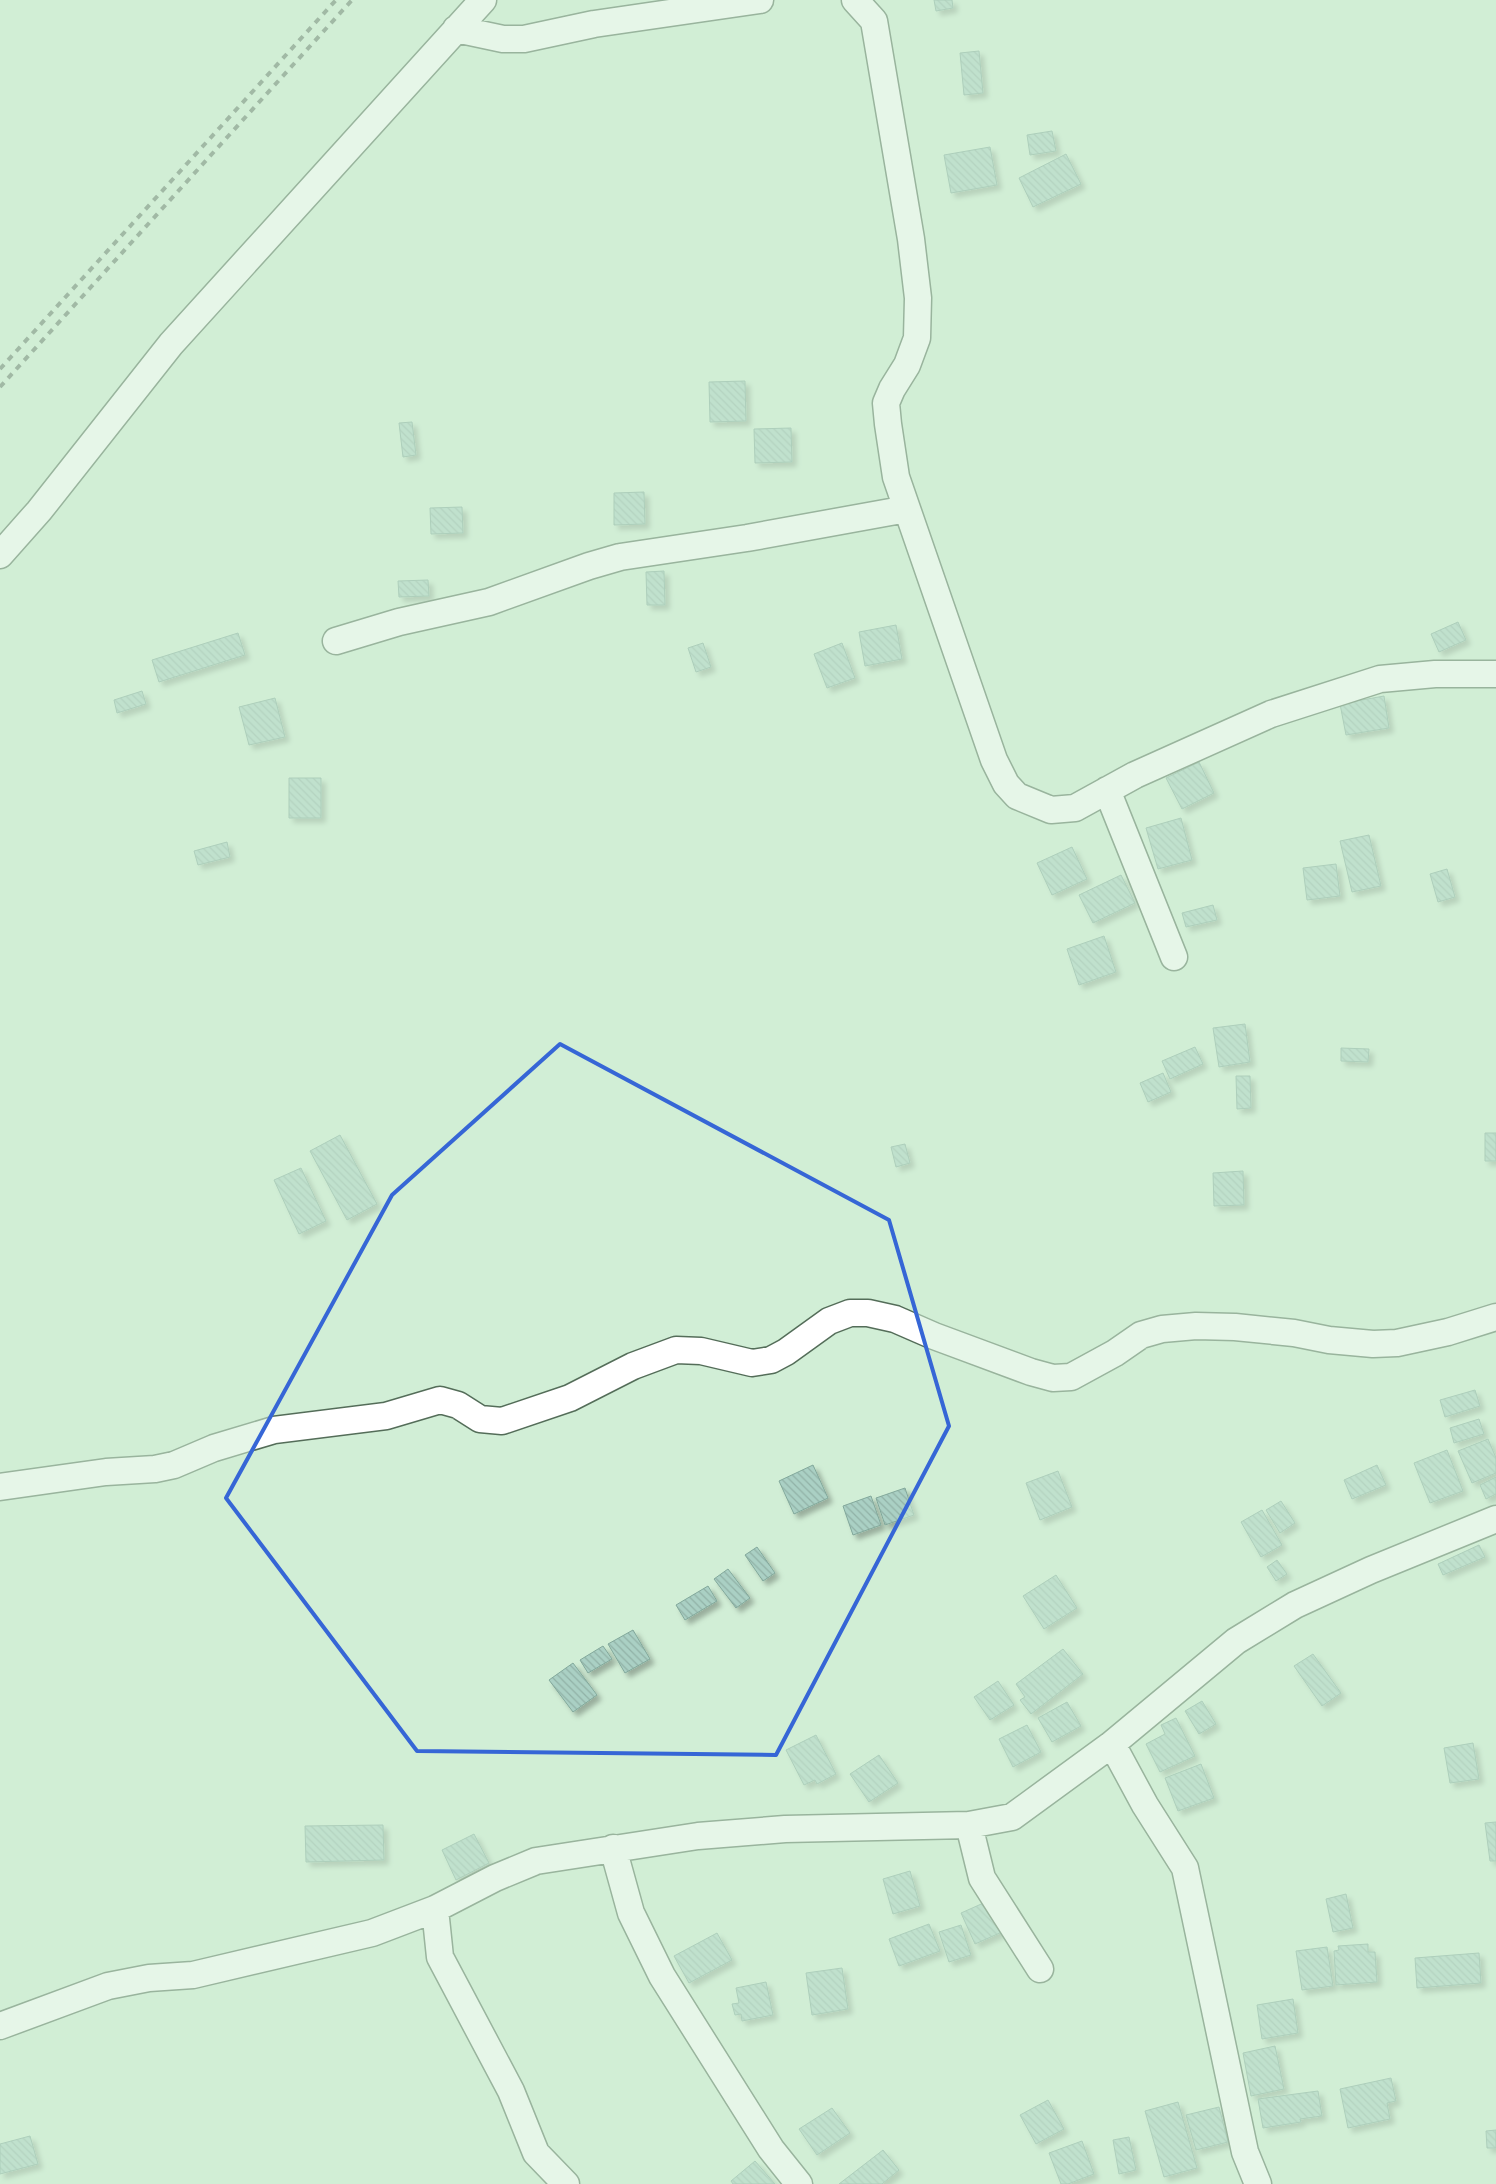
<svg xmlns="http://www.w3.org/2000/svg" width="1496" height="2184" font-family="'Sofia Sans Condensed',sans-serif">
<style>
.building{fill:url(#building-back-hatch);stroke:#82a89b;filter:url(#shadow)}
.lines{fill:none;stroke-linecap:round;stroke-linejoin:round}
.minor-casing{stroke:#546d59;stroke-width:29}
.minor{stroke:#fff;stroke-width:26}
.rail{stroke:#66796a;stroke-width:4;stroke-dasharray:6 6;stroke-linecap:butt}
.marked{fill:none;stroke:#3666d6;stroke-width:4;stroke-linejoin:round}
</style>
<defs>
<pattern id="building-back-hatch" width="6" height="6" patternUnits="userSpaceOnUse" patternTransform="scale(1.25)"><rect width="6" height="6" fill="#aad0c4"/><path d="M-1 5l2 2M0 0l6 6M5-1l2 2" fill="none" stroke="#91b2a7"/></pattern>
<filter id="shadow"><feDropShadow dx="4.5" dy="4.5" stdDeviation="2.5" flood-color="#0004"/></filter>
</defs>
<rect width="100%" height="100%" fill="#d1eed6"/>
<path class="building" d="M 934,0 L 952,0 L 953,8 L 936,11 Z
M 979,51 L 983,93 L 964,95 L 960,53 Z
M 1052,131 L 1056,151 L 1030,155 L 1027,135 Z
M 990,147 L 997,185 L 951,193 L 944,155 Z
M 1066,154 L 1081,184 L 1033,207 L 1019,178 Z
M 745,381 L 746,421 L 710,422 L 709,382 Z
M 412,422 L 416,455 L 403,457 L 399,423 Z
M 791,428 L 792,462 L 755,463 L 754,429 Z
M 644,492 L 645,524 L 614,525 L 614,493 Z
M 462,507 L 463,533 L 431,534 L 430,508 Z
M 664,571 L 665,605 L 647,605 L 646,572 Z
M 428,580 L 429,596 L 399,597 L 398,581 Z
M 1458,622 L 1466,640 L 1439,652 L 1431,634 Z
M 896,625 L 902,659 L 865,666 L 859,632 Z
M 238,633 L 245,655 L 159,682 L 152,660 Z
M 703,643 L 711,667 L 696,672 L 688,648 Z
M 842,643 L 855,678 L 827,688 L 814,654 Z
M 142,691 L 146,704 L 117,713 L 114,700 Z
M 1384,696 L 1389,728 L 1346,735 L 1340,704 Z
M 275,698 L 285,737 L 249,745 L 239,707 Z
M 1199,762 L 1214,793 L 1182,809 L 1166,778 Z
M 289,778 L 321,778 L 321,818 L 289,818 Z
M 1181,818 L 1192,860 L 1158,869 L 1146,828 Z
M 1369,835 L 1381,886 L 1352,892 L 1340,841 Z
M 227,842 L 230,857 L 198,865 L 194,851 Z
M 1072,847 L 1087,879 L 1052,895 L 1037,863 Z
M 1336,864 L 1340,896 L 1307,900 L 1303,868 Z
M 1447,869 L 1455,897 L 1438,902 L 1430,874 Z
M 1121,875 L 1135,903 L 1093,923 L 1079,895 Z
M 1213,905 L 1217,920 L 1186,927 L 1182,913 Z
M 1104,936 L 1116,972 L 1079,985 L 1067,949 Z
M 1245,1024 L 1250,1062 L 1219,1067 L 1213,1028 Z
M 1195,1047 L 1203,1064 L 1170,1079 L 1162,1061 Z
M 1341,1048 L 1369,1049 L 1368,1062 L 1341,1061 Z
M 1163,1073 L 1171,1092 L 1148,1102 L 1140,1083 Z
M 1236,1076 L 1250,1076 L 1251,1108 L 1237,1109 Z
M 1485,1133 L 1496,1133 L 1496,1161 L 1485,1161 Z
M 340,1135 L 377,1204 L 347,1220 L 310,1151 Z
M 905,1144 L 910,1163 L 896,1167 L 891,1147 Z
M 301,1168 L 326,1221 L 299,1234 L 274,1180 Z
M 1243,1171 L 1244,1205 L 1214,1206 L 1213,1173 Z
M 1475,1390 L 1480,1406 L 1445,1417 L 1440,1400 Z
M 1479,1419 L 1484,1434 L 1454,1443 L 1450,1428 Z
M 1488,1439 L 1496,1458 L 1496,1473 L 1472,1483 L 1458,1451 Z
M 1447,1450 L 1463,1491 L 1430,1503 L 1414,1463 Z
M 813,1465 L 828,1498 L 794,1514 L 779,1481 Z
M 1377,1465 L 1386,1485 L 1352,1499 L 1344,1480 Z
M 1058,1471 L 1072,1507 L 1040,1520 L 1026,1483 Z
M 1496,1477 L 1496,1494 L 1486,1499 L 1480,1485 Z
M 905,1488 L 914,1515 L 885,1525 L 876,1498 Z
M 871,1496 L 881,1525 L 853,1535 L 843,1506 Z
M 1281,1501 L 1295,1523 L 1280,1533 L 1266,1510 Z
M 1262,1510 L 1282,1545 L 1261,1557 L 1241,1522 Z
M 1479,1545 L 1485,1557 L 1443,1575 L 1438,1564 Z
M 757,1547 L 775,1573 L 763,1581 L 745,1555 Z
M 1277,1560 L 1287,1574 L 1276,1581 L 1267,1567 Z
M 728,1569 L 750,1598 L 736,1608 L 714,1579 Z
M 1056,1575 L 1077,1608 L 1044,1629 L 1023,1596 Z
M 708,1586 L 717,1601 L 685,1620 L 676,1605 Z
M 633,1630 L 650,1659 L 625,1673 L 608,1644 Z
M 603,1646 L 612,1659 L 588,1673 L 580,1660 Z
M 1063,1649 L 1083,1674 L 1031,1714 L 1020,1700 L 1025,1697 L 1016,1684 Z
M 1313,1654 L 1341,1693 L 1322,1706 L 1294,1666 Z
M 573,1663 L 597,1695 L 573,1712 L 549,1680 Z
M 998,1681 L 1014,1705 L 990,1720 L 974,1697 Z
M 1202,1701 L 1216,1724 L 1199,1734 L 1185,1711 Z
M 1067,1702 L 1081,1726 L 1052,1742 L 1038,1718 Z
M 1176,1718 L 1195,1756 L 1160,1772 L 1146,1744 L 1165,1734 L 1161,1725 Z
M 1027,1725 L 1041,1752 L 1013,1767 L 999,1739 Z
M 816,1735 L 836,1774 L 817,1784 L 815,1780 L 804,1785 L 786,1750 Z
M 1473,1743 L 1479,1779 L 1450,1783 L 1444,1748 Z
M 879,1755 L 898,1783 L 869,1802 L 850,1774 Z
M 1201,1764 L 1214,1798 L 1178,1811 L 1165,1778 Z
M 1496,1822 L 1496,1861 L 1490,1861 L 1485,1823 Z
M 383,1825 L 384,1860 L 306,1862 L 305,1826 Z
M 474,1834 L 489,1863 L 456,1880 L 442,1850 Z
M 910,1871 L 920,1906 L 893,1914 L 883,1879 Z
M 1346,1894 L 1353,1928 L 1333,1932 L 1326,1899 Z
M 988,1901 L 1002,1932 L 975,1944 L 961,1913 Z
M 929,1924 L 940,1951 L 899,1966 L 889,1939 Z
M 961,1925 L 971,1955 L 949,1962 L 939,1932 Z
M 717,1933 L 732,1960 L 689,1983 L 674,1956 Z
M 1368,1944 L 1368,1952 L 1375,1952 L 1377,1982 L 1336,1985 L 1334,1951 L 1339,1950 L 1338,1946 Z
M 1327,1947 L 1333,1986 L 1302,1990 L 1296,1951 Z
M 1479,1953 L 1481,1983 L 1417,1988 L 1415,1958 Z
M 842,1968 L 848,2009 L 812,2015 L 806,1973 Z
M 766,1982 L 773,2015 L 742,2021 L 741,2014 L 735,2015 L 732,2004 L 739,2003 L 736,1988 Z
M 1293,1999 L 1298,2033 L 1262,2039 L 1257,2005 Z
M 1275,2046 L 1284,2089 L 1251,2096 L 1243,2053 Z
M 1391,2078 L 1396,2101 L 1387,2103 L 1390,2119 L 1348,2128 L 1340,2089 Z
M 1318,2091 L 1322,2116 L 1300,2119 L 1301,2122 L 1263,2128 L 1258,2099 Z
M 1048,2100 L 1064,2129 L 1036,2144 L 1020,2115 Z
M 1178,2102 L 1197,2168 L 1164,2177 L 1145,2111 Z
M 1219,2107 L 1228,2142 L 1196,2150 L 1186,2115 Z
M 832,2108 L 850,2133 L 817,2155 L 799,2129 Z
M 1496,2130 L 1496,2148 L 1487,2148 L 1486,2131 Z
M 30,2136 L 38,2164 L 0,2174 L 0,2144 Z
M 1129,2137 L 1136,2170 L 1119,2174 L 1113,2140 Z
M 1082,2141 L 1094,2174 L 1068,2184 L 1061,2184 L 1049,2153 Z
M 883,2150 L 899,2170 L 882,2184 L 839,2184 Z
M 755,2161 L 775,2184 L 733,2184 L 731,2181 Z"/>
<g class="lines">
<defs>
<path id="minor" d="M 855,0 L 874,21 L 911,239 L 918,298 L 917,338 L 907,365 L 892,389 L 886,403 L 888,424 L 896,477 L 994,760 L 1006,784 L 1017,796 L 1051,810 L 1075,808 L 1135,775 L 1271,714 L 1380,679 L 1435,674 L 1496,674
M 456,29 L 503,39 L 524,39 L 594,24 L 760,0
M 0,555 L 39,511 L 171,344 L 483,0
M 336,641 L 399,622 L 489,602 L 589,566 L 620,557 L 747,538 L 907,509
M 1107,790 L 1174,957
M 0,1487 L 106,1472 L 155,1469 L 174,1465 L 214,1448 L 274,1430 L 386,1416 L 440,1400 L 458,1405 L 480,1419 L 502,1421 L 570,1398 L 633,1366 L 676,1350 L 701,1351 L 752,1363 L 771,1360 L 786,1352 L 829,1321 L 850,1313 L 868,1313 L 895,1319 L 934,1336 L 1031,1372 L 1053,1378 L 1071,1377 L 1115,1353 L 1141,1335 L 1162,1329 L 1196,1326 L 1235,1327 L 1294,1333 L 1329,1340 L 1373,1344 L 1397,1343 L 1448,1332 L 1496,1317
M 1112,1744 L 1145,1805 L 1185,1868 L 1245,2152 L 1258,2184
M 969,1825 L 982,1878 L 1040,1969
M 613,1848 L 631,1913 L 662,1976 L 771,2149 L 799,2184
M 435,1909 L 440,1957 L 511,2091 L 536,2153 L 566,2184
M 0,2026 L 108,1986 L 149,1978 L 193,1975 L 372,1933 L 435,1909 L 495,1878 L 536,1861 L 698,1836 L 785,1829 L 969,1825 L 1012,1817 L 1112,1744 L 1236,1641 L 1295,1605 L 1371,1570 L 1496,1519"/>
</defs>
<use href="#minor" class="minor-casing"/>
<use href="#minor" class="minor"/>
<path class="rail" d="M 0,369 L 336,0
M 0,387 L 352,0"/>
</g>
<path d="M0 0H1496V2184H0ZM 560,1044 L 889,1220 L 949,1426 L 776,1755 L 417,1751 L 226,1498 L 392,1195 Z" fill="#d1eed6" fill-opacity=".55" fill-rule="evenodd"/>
<path class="marked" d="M 560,1044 L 889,1220 L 949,1426 L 776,1755 L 417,1751 L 226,1498 L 392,1195 Z"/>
</svg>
